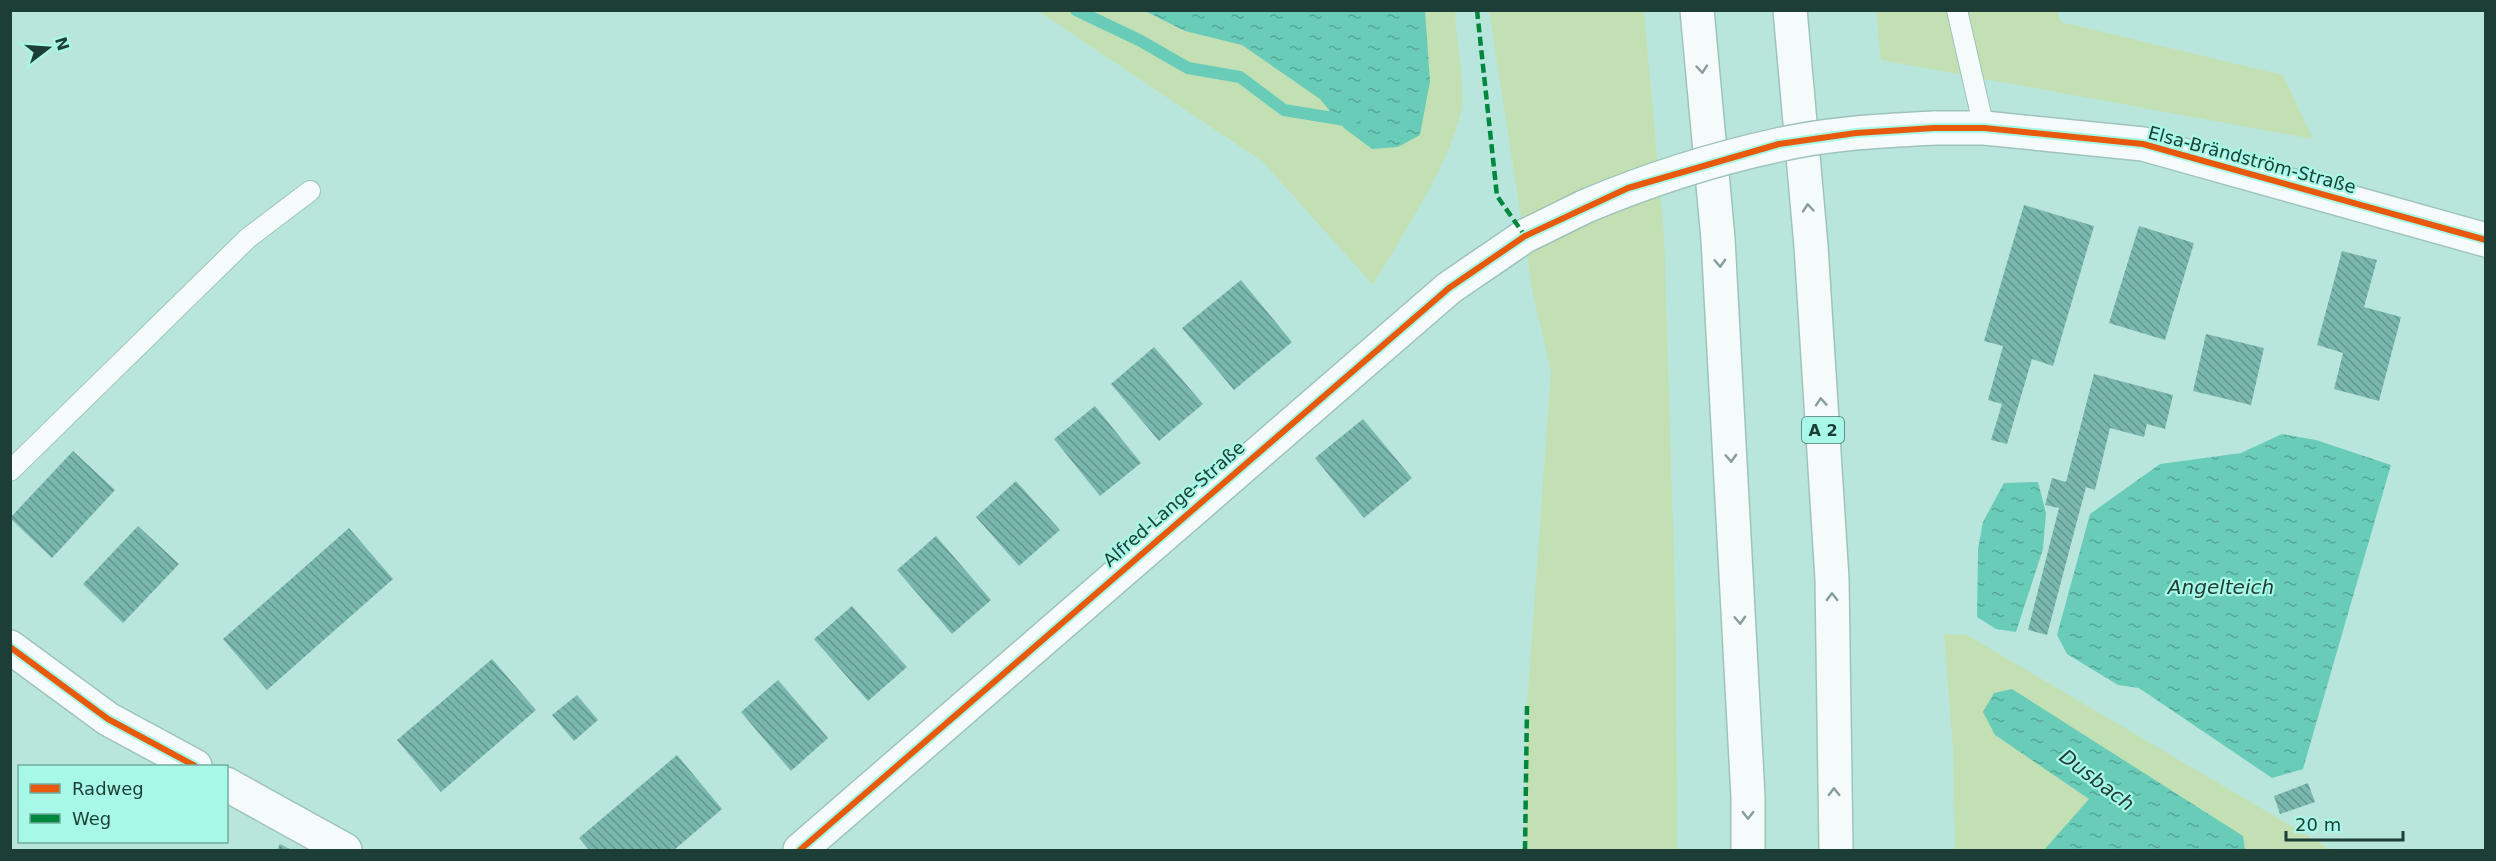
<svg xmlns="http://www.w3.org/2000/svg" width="2496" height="861" font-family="'DejaVu Sans',sans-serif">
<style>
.grass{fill:#c3e0b4}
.water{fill:url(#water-ripples)}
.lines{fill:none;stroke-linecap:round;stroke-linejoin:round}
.stream{stroke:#68ccb9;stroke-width:12}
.building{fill:url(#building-back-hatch)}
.service-casing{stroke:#9fc3bb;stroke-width:22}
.tertiary-casing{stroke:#9fc3bb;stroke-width:36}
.motorway-casing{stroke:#9fc3bb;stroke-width:36}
.service{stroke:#f4fbfa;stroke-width:20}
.tertiary{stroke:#f4fbfa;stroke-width:33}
.motorway{stroke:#f4fbfa;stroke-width:33}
.tertiary-bridge-casing{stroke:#9fc3bb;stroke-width:36;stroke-linecap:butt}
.tertiary-bridge{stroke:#f4fbfa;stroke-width:33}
.quiet{stroke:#00873e;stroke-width:4.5;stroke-dasharray:9 4.5;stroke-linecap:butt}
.cycleway-casing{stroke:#a7f8e6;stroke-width:10}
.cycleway{stroke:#e8590c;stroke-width:6}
.oneway{stroke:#889c98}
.labels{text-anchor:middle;stroke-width:4.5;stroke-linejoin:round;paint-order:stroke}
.shield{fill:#a7f8e6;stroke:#46766c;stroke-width:1.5}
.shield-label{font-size:16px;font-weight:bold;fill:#1c3e37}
.street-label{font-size:18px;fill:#1c3e37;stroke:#a7f8e6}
.water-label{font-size:20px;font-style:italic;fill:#213c36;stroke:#a7f8e6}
</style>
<defs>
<pattern id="water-ripples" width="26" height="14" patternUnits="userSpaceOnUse" patternTransform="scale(1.5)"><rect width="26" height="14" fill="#68ccb9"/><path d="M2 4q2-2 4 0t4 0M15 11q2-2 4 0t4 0" fill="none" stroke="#55a797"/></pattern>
<pattern id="building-back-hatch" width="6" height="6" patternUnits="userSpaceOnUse" patternTransform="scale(1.5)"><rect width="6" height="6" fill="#7ab7ad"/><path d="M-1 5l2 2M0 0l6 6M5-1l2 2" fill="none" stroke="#63968e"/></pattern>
</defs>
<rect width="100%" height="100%" fill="#b9e6dc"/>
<path class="grass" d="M 1038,11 L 1455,11 C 1456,34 1465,87 1462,107 C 1452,161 1401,237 1373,285 L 1263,162 Z
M 1489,11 L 1644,11 L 1664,234 L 1676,624 L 1677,850 L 1525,850 L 1527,706 L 1551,371 L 1533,295 Z
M 1876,11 L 2057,11 L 2061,22 L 2283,75 L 2313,139 L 1881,60 Z
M 1944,634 L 1967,635 L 2332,850 L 1955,850 L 1953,750 Z"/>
<path class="water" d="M 1145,11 L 1425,11 L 1430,81 L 1420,135 L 1398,147 L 1372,149 L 1344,128 L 1320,99 L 1242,45 L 1185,31 Z
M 2282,434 L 2316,440 L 2391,465 L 2303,769 L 2272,778 L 2139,688 L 2118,685 L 2067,654 L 2057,635 L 2090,514 L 2160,464 L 2241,453 Z
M 2038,482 L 2046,513 L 2043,549 L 2016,632 L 1996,629 L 1977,617 L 1978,549 L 1983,522 L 2004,483 Z
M 2012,689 L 2243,836 L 2245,850 L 2044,850 L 2089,799 L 1995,735 L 1983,712 L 1994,693 Z"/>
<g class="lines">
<path class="stream" d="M 1076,10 L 1139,40 L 1188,68 L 1240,77 L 1284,110 L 1351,121"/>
</g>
<path class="building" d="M 2024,205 L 2094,226 L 2053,366 L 2032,359 L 2007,444 L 1991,440 L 2002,404 L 1988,400 L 2003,346 L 1984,341 Z
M 2139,226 L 2194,243 L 2165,340 L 2109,323 Z
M 2342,251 L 2377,260 L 2364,307 L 2401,317 L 2379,401 L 2334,389 L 2343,353 L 2317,345 Z
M 1241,280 L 1292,342 L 1234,390 L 1182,328 Z
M 2206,334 L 2264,348 L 2251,405 L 2193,391 Z
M 1154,347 L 1203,404 L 1159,441 L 1111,384 Z
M 2094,374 L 2173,395 L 2165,429 L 2147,424 L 2144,437 L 2110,428 L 2095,490 L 2086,487 L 2047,635 L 2028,630 L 2059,508 L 2045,505 L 2052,478 L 2066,482 Z
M 1095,406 L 1141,463 L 1100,496 L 1054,439 Z
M 1363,419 L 1412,478 L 1364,518 L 1315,458 Z
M 73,451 L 115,490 L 52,558 L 10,518 Z
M 1016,481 L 1060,530 L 1019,566 L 976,517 Z
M 138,526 L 179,564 L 123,623 L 83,584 Z
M 349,528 L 393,579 L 267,690 L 223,639 Z
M 936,536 L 991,600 L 952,634 L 897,570 Z
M 852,606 L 907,667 L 868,701 L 814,639 Z
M 492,659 L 536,710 L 441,792 L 397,740 Z
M 778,680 L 828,738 L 791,771 L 741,712 Z
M 577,695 L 598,720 L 574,741 L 552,715 Z
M 677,755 L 722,809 L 674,850 L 589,850 L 579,838 Z
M 2308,783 L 2315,802 L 2280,814 L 2274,796 Z
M 280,844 L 292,850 L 277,850 Z"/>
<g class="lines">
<defs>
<path id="service" d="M 1957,10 L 1984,128
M 10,471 L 248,238 L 310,191"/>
<path id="tertiary" d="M 1934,128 L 1984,128 L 2143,144 L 2486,240
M 10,647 L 108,719 L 195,766
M 226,784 L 345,850
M 800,850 L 1449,288 L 1525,236 L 1586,206"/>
<path id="motorway" d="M 1697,10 L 1718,239 L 1748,797 L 1748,850
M 1790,10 L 1811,246 L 1832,579 L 1836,850"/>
</defs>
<use href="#service" class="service-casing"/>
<use href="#tertiary" class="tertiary-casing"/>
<use href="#motorway" class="motorway-casing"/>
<use href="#service" class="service"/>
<use href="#tertiary" class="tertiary"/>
<use href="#motorway" class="motorway"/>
<defs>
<path id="tertiary-bridge" d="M 1586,206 C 1648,180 1713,159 1778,145 C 1829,133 1882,131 1934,128"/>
</defs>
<use href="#tertiary-bridge" class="tertiary-bridge-casing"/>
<use href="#tertiary-bridge" class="tertiary-bridge"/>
<path class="quiet" d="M 1477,10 L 1497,196 L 1525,236
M 1525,850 L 1527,706"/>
<defs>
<path id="cycleway" d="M 10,647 L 108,719 L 195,766
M 800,850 L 1449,288 L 1525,236 L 1628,188 L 1779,144 L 1856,133 L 1934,128 L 1984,128 L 2143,144 L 2486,240"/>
</defs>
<use href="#cycleway" class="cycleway-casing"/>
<use href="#cycleway" class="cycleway"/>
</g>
<defs><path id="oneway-chevron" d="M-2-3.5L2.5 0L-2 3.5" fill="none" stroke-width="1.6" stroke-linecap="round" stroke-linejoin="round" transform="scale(1.5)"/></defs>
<g class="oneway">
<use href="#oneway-chevron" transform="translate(1702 69) rotate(85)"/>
<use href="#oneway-chevron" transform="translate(1808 208) rotate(-95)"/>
<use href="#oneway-chevron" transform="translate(1720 263) rotate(87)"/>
<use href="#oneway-chevron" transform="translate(1821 402) rotate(-94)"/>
<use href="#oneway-chevron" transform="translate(1731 458) rotate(87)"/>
<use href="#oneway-chevron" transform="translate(1832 597) rotate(-91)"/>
<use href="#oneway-chevron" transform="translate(1740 620) rotate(87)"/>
<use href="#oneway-chevron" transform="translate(1834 792) rotate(-91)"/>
<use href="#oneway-chevron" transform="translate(1748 815) rotate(90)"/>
</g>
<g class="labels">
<rect class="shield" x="1802" y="417" width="42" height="26" rx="4.5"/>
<g class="shield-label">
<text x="1823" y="436">A 2</text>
</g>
<g class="street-label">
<text transform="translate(2252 160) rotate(15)" y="6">Elsa-Brändström-Straße</text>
<text transform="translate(1174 504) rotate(-41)" y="6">Alfred-Lange-Straße</text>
</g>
<g class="water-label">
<text x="2221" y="594">Angelteich</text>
<text transform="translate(2097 780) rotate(37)" y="7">Dusbach</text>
</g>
</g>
<rect width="2496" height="861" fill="none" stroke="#1c3e37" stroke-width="24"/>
<rect x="18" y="765" width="210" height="78" fill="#a7f8e6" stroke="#6faea0" stroke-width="1.5"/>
<rect x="30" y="784" width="30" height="9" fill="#e8590c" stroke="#6faea0" stroke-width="1.5"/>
<text x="72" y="795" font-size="18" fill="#1c3e37">Radweg</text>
<rect x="30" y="814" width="30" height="9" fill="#00873e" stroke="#6faea0" stroke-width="1.5"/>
<text x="72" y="825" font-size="18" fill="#1c3e37">Weg</text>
<g transform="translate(48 48) rotate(73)" stroke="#a7f8e6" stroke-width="4.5" paint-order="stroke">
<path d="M0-4.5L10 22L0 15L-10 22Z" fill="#1c3e37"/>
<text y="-9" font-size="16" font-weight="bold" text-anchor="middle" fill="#1c3e37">N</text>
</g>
<path d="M2286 831v9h117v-9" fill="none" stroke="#1c3e37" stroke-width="3"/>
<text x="2295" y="831" font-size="18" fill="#1c3e37" stroke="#a7f8e6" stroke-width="4.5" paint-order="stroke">20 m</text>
</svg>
